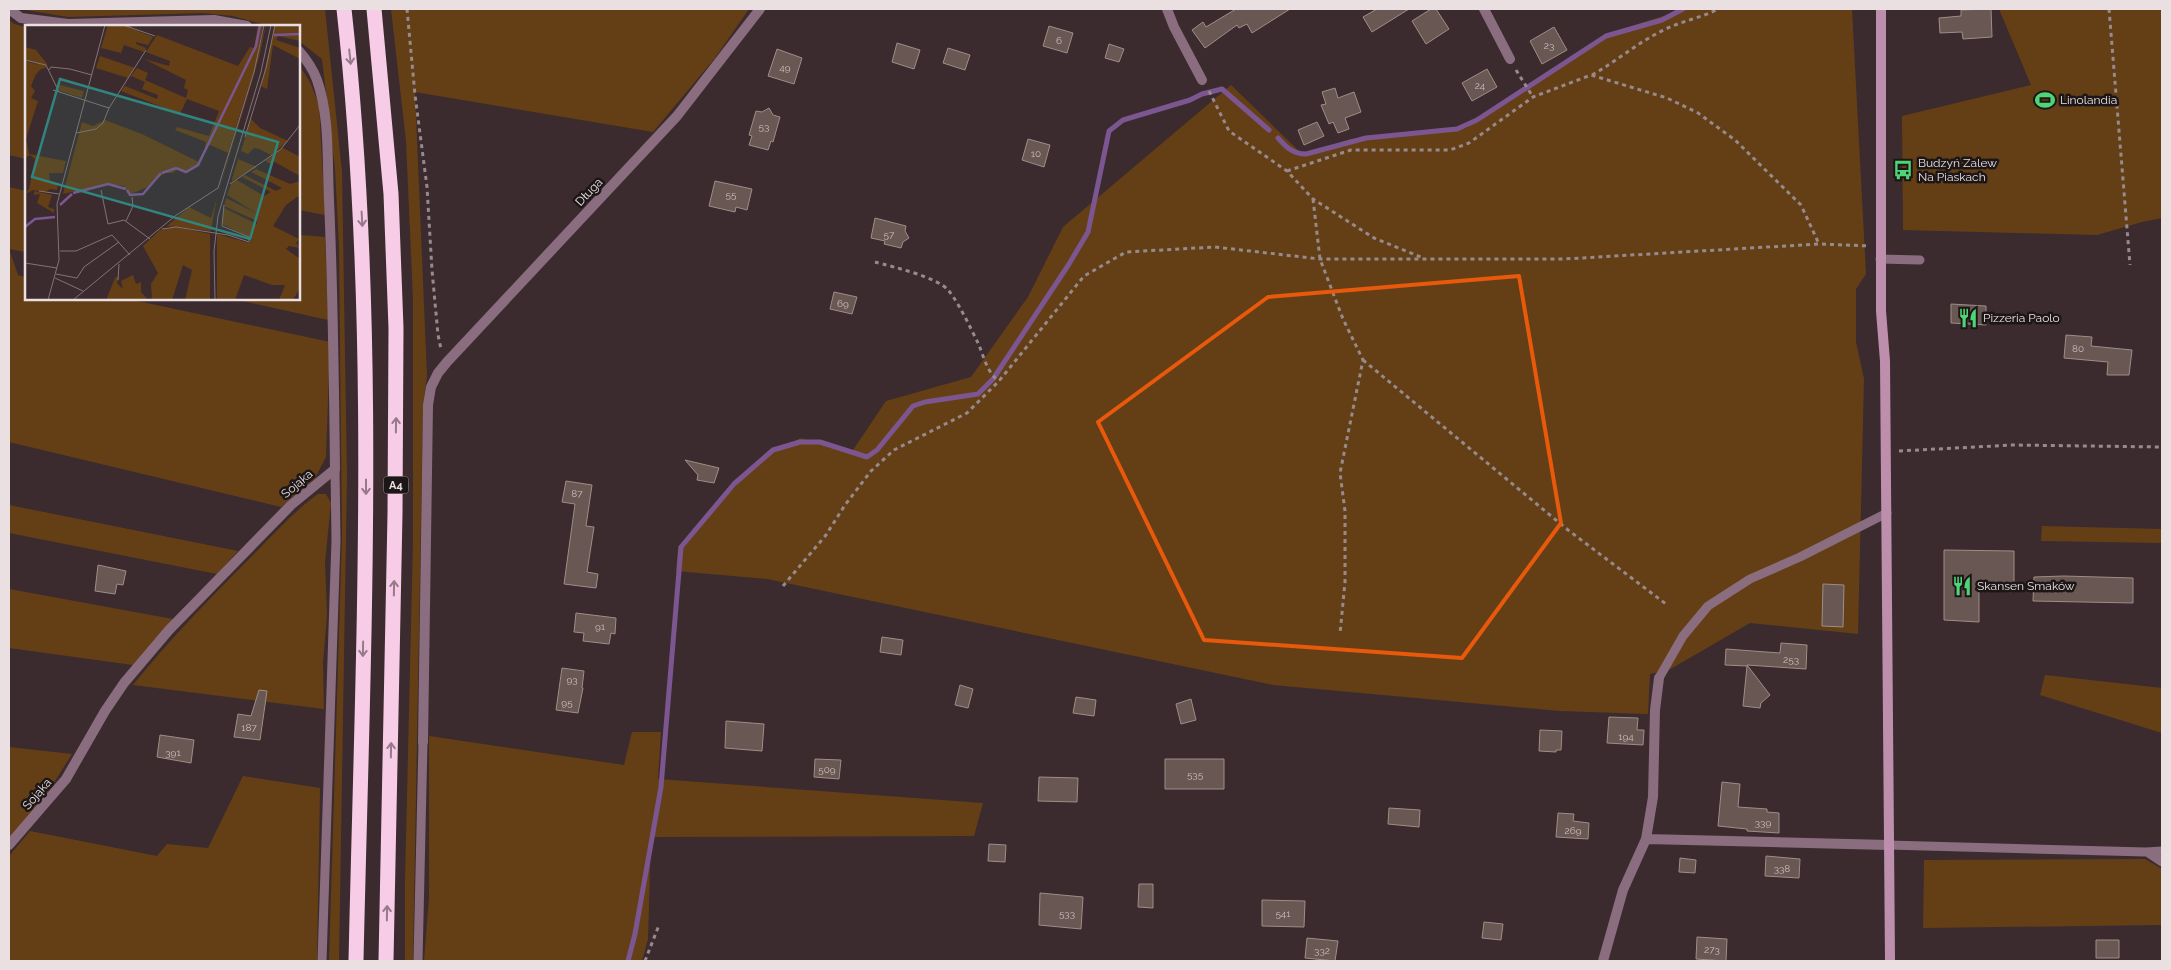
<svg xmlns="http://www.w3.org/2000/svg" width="2171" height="970" font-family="Raleway,sans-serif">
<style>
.green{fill:#643f16}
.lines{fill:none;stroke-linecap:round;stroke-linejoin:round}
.stream{stroke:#7c5691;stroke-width:5}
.building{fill:#685752;stroke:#9f8d87}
.path{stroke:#978a8c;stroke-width:3;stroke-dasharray:4 4;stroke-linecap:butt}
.lane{stroke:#8b6d80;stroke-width:9}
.street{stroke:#8b6d80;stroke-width:10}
.secondary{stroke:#be8fad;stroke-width:10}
.highway{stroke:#f7cce7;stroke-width:15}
.oneway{stroke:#957a89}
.marked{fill:none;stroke:#e8590c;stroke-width:4;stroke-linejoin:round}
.labels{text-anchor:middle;stroke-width:5;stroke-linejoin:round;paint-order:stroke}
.number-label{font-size:10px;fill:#cabebd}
.shield{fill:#1d1617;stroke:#aca3a4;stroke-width:1}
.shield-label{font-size:11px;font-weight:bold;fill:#eae0e1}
.poi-label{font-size:12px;fill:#eae0e1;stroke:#1d1617;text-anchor:start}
.street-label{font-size:12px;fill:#eae0e1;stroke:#1d1617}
.inset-river{fill:none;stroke:#7c5691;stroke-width:2.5}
.inset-road{fill:none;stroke:#817376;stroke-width:1}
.view{fill:#30867f;fill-opacity:0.15;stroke:#30867f;stroke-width:2.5}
.inset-edge{fill:none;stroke:#eae0e1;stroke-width:2.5}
</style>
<rect width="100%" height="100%" fill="#3b2b2e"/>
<path class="green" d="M 20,9 L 325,9 L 342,172 L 347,476 L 339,961 L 329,961 L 342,535 L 339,246 L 335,169 L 322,59 L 299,41 L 299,26 L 269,26 L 233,16 L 202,13 L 68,17 Z
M 391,9 L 749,9 L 715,58 L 653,132 L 415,92 L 427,376 L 423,406 L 413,961 L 405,961 L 405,881 L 413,541 L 413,299 L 406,141 Z
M 1685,9 L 1852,9 L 1866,274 L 1856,289 L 1856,342 L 1864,379 L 1858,634 L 1750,623 L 1667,671 L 1650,674 L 1648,714 L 1560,711 L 1273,685 L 767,579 L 676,571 L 678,547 L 764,456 L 801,438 L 851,453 L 886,401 L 971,377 L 1028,297 L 1063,227 L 1231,85 L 1303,155 L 1350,139 L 1466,128 L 1610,33 Z
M 1999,9 L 2162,9 L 2162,218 L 2142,222 L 2097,235 L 1903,230 L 1902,116 L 2031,85 Z
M 9,20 L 14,24 L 26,27 L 26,159 L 9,155 Z
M 299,65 L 310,82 L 319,105 L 325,215 L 299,210 Z
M 9,187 L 26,191 L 26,252 L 9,249 L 18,275 L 26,277 L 26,299 L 128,299 L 330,342 L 326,457 L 315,478 L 281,507 L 9,442 Z
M 301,235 L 325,237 L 328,320 L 234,299 L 299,299 L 299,241 Z
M 318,494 L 326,494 L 331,503 L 325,562 L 327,615 L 323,663 L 324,709 L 133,685 C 170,639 210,598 252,556 C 274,534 293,512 318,494 Z
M 9,505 L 238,551 L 217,574 L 9,533 Z
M 2042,526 L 2162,529 L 2162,543 L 2041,541 Z
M 9,589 L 173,619 L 133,665 L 9,648 Z
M 2045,675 L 2162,688 L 2162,733 L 2040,695 Z
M 632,732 L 661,732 L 658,779 L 983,803 L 974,836 L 651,837 L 648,939 L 642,961 L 424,961 L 429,898 L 429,736 L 624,765 Z
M 9,747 L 72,754 L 41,803 L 9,842 Z
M 243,776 L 320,788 L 317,961 L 9,961 L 9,856 L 30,831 L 157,856 L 167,844 L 208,848 Z
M 2145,859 L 2162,869 L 2162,925 L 1923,928 L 1924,860 Z"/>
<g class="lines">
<path class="stream" d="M 1278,138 C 1286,147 1293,154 1306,154 L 1366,138 L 1457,129 L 1477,120 L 1606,36 L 1662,20 L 1683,9
M 995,376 L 1069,264 L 1088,232 L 1109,131 L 1123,120 L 1190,100 L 1202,94 L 1222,89 L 1269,130
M 628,961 L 635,934 L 661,787 L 681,547 L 734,484 L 773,450 L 800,442 L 820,442 L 867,457 L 877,450 L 913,406 L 925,402 L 978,394 L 993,379"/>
</g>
<path class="building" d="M 1236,9 L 1290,9 L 1252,33 L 1247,24 L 1239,28 L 1237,25 L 1205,48 L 1192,30 L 1203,22 L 1206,27 Z
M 1377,9 L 1409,9 L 1372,32 L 1363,17 Z
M 1431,9 L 1436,9 L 1449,29 L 1426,44 L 1412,21 Z
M 1991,9 L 1992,37 L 1963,39 L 1962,32 L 1940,33 L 1939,18 L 1961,16 L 1961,10 Z
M 1049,26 L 1073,33 L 1067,53 L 1043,46 Z
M 1554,27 L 1567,50 L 1542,64 L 1530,41 Z
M 897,43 L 920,50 L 914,69 L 892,62 Z
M 1109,44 L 1124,49 L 1119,62 L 1105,58 Z
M 948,48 L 970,55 L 965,70 L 943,63 Z
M 777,49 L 802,58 L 794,84 L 768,76 Z
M 1487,69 L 1497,87 L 1472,101 L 1462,83 Z
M 1335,88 L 1338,98 L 1354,92 L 1361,112 L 1345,118 L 1349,129 L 1338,133 L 1333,122 L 1329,124 L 1321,105 L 1326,104 L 1322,92 Z
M 769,108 L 773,115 L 780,117 L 773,142 L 771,141 L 768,150 L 749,145 L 752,136 L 749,135 L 756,111 L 762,112 Z
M 1317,122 L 1324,136 L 1304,145 L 1298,130 Z
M 1028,139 L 1050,145 L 1044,167 L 1022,160 Z
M 715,181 L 752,189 L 747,210 L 736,207 L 735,212 L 709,206 Z
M 875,218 L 906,226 L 905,231 L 909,238 L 903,242 L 901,248 L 884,244 L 885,241 L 871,238 Z
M 834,292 L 857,297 L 852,314 L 830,309 Z
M 1951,304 L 1986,306 L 1986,325 L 1951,323 Z
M 2066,335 L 2092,337 L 2091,346 L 2132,350 L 2129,375 L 2107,375 L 2108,362 L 2064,358 Z
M 685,460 L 719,468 L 714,483 L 697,480 L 698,475 Z
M 566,481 L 592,485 L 586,526 L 594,527 L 587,572 L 598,574 L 596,588 L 564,584 L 575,504 L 562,502 Z
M 1944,550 L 2014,551 L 2014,586 L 1979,586 L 1979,622 L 1944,620 Z
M 98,565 L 126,571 L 123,585 L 117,584 L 115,594 L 95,591 Z
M 2064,576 L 2133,578 L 2133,603 L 2033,601 L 2034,577 Z
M 1823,584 L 1844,585 L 1843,627 L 1822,626 Z
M 576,613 L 616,618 L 615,634 L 611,633 L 609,644 L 583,641 L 584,633 L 574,632 Z
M 882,637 L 903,640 L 901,655 L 880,652 Z
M 1781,643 L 1807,645 L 1806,669 L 1747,665 L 1770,695 L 1761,703 L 1760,708 L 1743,706 L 1747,666 L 1725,665 L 1726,649 L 1780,653 Z
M 562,668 L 584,671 L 582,688 L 583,688 L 578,713 L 556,710 Z
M 960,685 L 973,689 L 968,708 L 955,705 Z
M 259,690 L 267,691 L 260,740 L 234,737 L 238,714 L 251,716 Z
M 1076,697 L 1096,700 L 1094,716 L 1073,713 Z
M 1191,699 L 1196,720 L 1181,724 L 1176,704 Z
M 1609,717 L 1638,718 L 1637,730 L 1644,730 L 1643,745 L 1607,743 Z
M 726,721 L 764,724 L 762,751 L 725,748 Z
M 1540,730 L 1562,731 L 1561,750 L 1556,750 L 1556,752 L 1539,751 Z
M 160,735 L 194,740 L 191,763 L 157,757 Z
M 815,759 L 841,760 L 839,779 L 814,777 Z
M 1165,759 L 1224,759 L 1224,789 L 1165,789 Z
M 1039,777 L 1078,778 L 1077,802 L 1038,801 Z
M 1722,782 L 1740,784 L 1738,807 L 1767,809 L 1767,812 L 1779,813 L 1779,833 L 1747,831 L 1747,829 L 1718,826 Z
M 1389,808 L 1420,810 L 1419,827 L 1388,824 Z
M 1558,813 L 1574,814 L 1573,821 L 1589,823 L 1588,839 L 1556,837 Z
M 989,844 L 1006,845 L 1005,862 L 988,861 Z
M 1766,856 L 1800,859 L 1799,878 L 1765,876 Z
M 1680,858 L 1696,860 L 1695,873 L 1679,872 Z
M 1139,884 L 1153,884 L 1153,908 L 1138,907 Z
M 1040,893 L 1083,897 L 1081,929 L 1039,925 Z
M 1262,900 L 1305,901 L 1304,927 L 1262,926 Z
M 1484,922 L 1503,924 L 1501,940 L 1482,938 Z
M 1697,937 L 1727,939 L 1726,961 L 1696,959 Z
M 1307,938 L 1338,941 L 1335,961 L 1305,958 Z
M 2096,940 L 2119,940 L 2119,958 L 2096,958 Z"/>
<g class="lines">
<path class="path" d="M 407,9 L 415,95 L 427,187 L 432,270 L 438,335 L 441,349
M 2109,9 L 2130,265
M 1516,70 L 1533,97
M 1592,75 C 1617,61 1638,42 1664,30 C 1681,21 1701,18 1718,9
M 1209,91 L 1229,131 L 1287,171 L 1313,199 L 1374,238 L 1423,258
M 1287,171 L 1351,150 L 1450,150 L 1469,143 L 1533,97 L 1591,75 L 1667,98 L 1698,113 L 1735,140 L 1801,205 L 1819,244
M 1313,199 L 1320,259 L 1343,319 L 1363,360 L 1340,473 L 1345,511 L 1345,582 L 1340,634
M 875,262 C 893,267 938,277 949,291 C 960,305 971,329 979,345 C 984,358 988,374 999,381
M 1363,360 L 1568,530 L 1666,604
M 1899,451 L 2013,445 L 2162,447
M 783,586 L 826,535 L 845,505 L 871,471 L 894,450 L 967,413 L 999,381 L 1084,276 L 1126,252 L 1215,247 L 1320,259 L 1564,259 L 1819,244 L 1870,246
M 645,961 L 659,925"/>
<path class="lane" d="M 1880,259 L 1920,260
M 1659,678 L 1683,636 L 1708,606 L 1750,579 L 1800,557 L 1887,513
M 1888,845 L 2146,852 L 2162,851
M 2147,852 L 2162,862
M 322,961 L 336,540 L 335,469
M 418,961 L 423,742"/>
<path class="street" d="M 9,9 L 21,18 L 68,24 L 214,20 L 247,26
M 1167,9 L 1174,27 L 1202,80
M 1484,9 L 1510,59
M 423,742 L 428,405 L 431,387 L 438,373 L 447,362 L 677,116 L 760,9
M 1646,839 L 1888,845
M 9,845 L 66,779 L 105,711 L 124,683 L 169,630 L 291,505 L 335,469 C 334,379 333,290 329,200 C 327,161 330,117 317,80 C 313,69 306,59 299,51
M 1603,961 L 1623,890 L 1646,839 L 1653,797 L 1655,710 L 1659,678"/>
<path class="secondary" d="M 1881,9 L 1881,311 L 1885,361 L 1890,961"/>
<path class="highway" d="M 344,9 C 379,325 363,644 356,961
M 374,9 L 391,194 L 396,328 L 395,514 L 386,961"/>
</g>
<defs><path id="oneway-shaft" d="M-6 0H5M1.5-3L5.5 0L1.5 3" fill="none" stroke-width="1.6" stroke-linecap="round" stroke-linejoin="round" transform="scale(1.25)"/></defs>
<g class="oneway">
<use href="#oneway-shaft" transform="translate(350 57) rotate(84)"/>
<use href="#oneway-shaft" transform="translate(362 219) rotate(87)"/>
<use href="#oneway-shaft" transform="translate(396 425) rotate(-89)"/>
<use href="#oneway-shaft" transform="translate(366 487) rotate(90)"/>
<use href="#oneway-shaft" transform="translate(394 588) rotate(-89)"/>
<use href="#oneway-shaft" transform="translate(363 649) rotate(91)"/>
<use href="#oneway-shaft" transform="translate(391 750) rotate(-89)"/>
<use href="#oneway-shaft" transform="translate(387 913) rotate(-89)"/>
</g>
<path class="marked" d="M 1519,276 L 1561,523 L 1462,658 L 1204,640 L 1098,422 L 1268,297 Z"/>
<defs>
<symbol id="stadium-bare" viewBox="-9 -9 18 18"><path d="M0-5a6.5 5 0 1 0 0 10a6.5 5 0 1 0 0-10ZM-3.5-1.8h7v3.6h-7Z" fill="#4ed676" stroke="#1d1617" stroke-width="2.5" paint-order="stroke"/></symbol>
<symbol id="bus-bare" viewBox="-9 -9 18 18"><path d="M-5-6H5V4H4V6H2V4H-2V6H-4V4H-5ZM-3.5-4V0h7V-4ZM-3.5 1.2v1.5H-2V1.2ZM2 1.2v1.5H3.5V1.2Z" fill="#4ed676" stroke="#1d1617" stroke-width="2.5" paint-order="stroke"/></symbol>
<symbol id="restaurant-bare" viewBox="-9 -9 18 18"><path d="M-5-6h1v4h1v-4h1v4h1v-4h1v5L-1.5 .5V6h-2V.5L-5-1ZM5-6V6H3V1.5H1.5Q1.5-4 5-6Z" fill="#4ed676" stroke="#1d1617" stroke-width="2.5" paint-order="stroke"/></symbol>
</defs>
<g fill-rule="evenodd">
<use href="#stadium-bare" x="2031" y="86" width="28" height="28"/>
<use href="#bus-bare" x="1889" y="156" width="28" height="28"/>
<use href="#restaurant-bare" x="1954" y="304" width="28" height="28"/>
<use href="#restaurant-bare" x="1948" y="572" width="28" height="28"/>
</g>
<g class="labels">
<g class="number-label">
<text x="1059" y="44">6</text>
<text x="1549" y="49">23</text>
<text x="785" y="71">49</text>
<text x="1480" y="89">24</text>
<text x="764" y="130">53</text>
<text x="1036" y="157">10</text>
<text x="731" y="198">55</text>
<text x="889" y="238">57</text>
<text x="843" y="307">69</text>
<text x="2078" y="352">80</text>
<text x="577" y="497">87</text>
<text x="600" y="630">91</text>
<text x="1791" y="663">253</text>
<text x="572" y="683">93</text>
<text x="567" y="706">95</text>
<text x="249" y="731">187</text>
<text x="1626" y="740">194</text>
<text x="173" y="756">391</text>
<text x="827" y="773">509</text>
<text x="1195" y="778">535</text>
<text x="1763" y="826">339</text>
<text x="1573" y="834">269</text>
<text x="1782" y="872">338</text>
<text x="1067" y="917">533</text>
<text x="1283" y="917">541</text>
<text x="1712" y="953">273</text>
<text x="1322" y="954">332</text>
</g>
<rect class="shield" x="383.5" y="476.5" width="25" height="17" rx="4"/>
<g class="shield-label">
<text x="396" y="489">A4</text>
</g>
<g class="poi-label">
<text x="2060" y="104">Linolandia</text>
<text x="1918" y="167">Budzyń Zalew<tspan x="1918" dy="14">Na Piaskach</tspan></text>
<text x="1983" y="322">Pizzeria Paolo</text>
<text x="1977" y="590">Skansen Smaków</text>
</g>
<g class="street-label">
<text transform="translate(589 192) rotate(-47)" y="4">Długa</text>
<text transform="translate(297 484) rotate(-40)" y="4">Sojąka</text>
<text transform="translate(37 794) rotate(-49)" y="4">Sojąka</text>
</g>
</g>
<g transform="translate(25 25)">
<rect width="275" height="275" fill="#3b2b2e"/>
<path d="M 83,0 L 107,0 L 105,3 L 128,12 L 123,20 L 111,17 L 111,19 L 121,23 L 119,27 L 99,20 L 96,28 L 76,23 ZM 233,0 L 238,0 L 231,37 L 203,128 L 185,120 L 180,122 L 181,117 L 150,105 L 152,102 L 184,111 L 194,86 L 162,74 L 155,89 L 96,66 L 100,61 L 132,74 L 133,70 L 117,64 L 120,57 L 106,51 L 112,43 L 123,48 L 120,55 L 161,73 L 163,65 L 159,63 L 161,55 L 119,34 L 144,41 L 145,36 L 121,27 L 132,10 L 213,41 L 225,22 L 229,23 ZM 241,0 L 234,33 L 192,172 L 186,206 L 142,201 L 164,182 L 186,193 ZM 250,0 L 275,0 L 275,16 L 253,11 L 251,15 L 275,23 L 275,34 L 248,20 L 242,64 L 236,61 ZM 0,22 L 11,25 L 22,39 L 21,43 L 16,44 L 11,49 L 6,61 L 10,66 L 6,73 L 13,76 L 1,114 L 4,129 L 41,136 L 38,148 L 24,148 L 25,156 L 33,158 L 32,165 L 25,164 L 21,167 L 8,165 L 0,169 L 4,164 L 10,134 L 5,130 L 0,133 L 0,36 L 14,40 L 0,34 ZM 75,31 L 110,43 L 103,53 L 71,43 ZM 31,59 L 59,66 L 57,73 L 35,66 ZM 226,94 L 235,103 L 263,116 L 246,130 L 234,124 L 229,123 L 223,129 L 216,126 ZM 80,95 L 117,109 L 174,137 L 173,140 L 162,146 L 153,144 L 148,148 L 139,148 L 125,161 L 104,170 L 99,161 L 82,159 L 38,169 L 57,97 L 68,101 ZM 258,123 L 275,132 L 275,151 L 248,136 L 246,139 L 240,136 ZM 213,134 L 232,142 L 207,156 L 207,154 ZM 231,144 L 265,159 L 275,156 L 275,170 L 261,180 L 248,201 L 274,214 L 271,218 L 275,223 L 264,221 L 261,224 L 275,234 L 275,263 L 268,275 L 254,275 L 260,260 L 247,260 L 219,250 L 210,275 L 192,275 L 192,209 L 224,218 L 227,214 L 197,199 L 199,183 L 232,199 L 232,196 L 199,181 L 201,173 L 231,188 L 202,170 L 206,159 L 212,155 L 239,171 L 246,167 L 217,152 L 220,150 L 251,166 L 257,163 L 226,147 ZM 9,166 L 27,170 L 23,182 L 29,184 L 29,188 L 12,178 L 15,169 L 9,170 ZM 150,202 L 185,209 L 185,275 L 160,275 L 167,245 L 158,240 L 147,275 L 127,275 L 126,259 L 133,248 L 118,221 L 135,205 ZM 108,250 L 111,259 L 116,257 L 116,267 L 123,275 L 81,275 L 90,253 L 94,251 L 92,258 L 98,264 L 96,256 Z" fill="#643f16"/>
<path class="inset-river" d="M 249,10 L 275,9M 137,148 L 151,143 L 161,147 L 173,140 L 231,21 L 235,0M 102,165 L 105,170 L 118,169 L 136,148M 48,168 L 83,159 L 101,164M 35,180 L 47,169M 0,202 L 10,194 L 30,192"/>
<path class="inset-road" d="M 98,0 L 130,11M 0,35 L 21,40 L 34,67M 24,45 L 26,42 L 45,44 L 67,50M 28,65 L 84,83M 51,108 L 71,104 L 78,98 L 84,83 L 121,25M 220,112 L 241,43 L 250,0M 205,159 L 256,124 L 275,100M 76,165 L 83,199 L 99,195 L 125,214M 14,166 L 34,169M 199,180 L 197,201 L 224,212 L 224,217M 101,196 L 108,181 L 107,172M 137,204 L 151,202 L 203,210 L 224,217M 35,226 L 51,226 L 87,210 L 105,230M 0,238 L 32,243M 31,249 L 52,253 L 59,242 L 94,217M 30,253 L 58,266M 93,255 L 94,239M 23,275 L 34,235 L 32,179 L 80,0M 48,275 L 150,191 L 193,163 L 229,47 L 239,0M 190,275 L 189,226 L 193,191 L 236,47 L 246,0"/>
<path class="view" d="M 35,54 L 253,117 L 225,214 L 7,152 Z"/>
<rect width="275" height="275" class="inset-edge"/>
</g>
<rect width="2171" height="970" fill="none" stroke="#eae0e1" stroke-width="20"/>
</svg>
